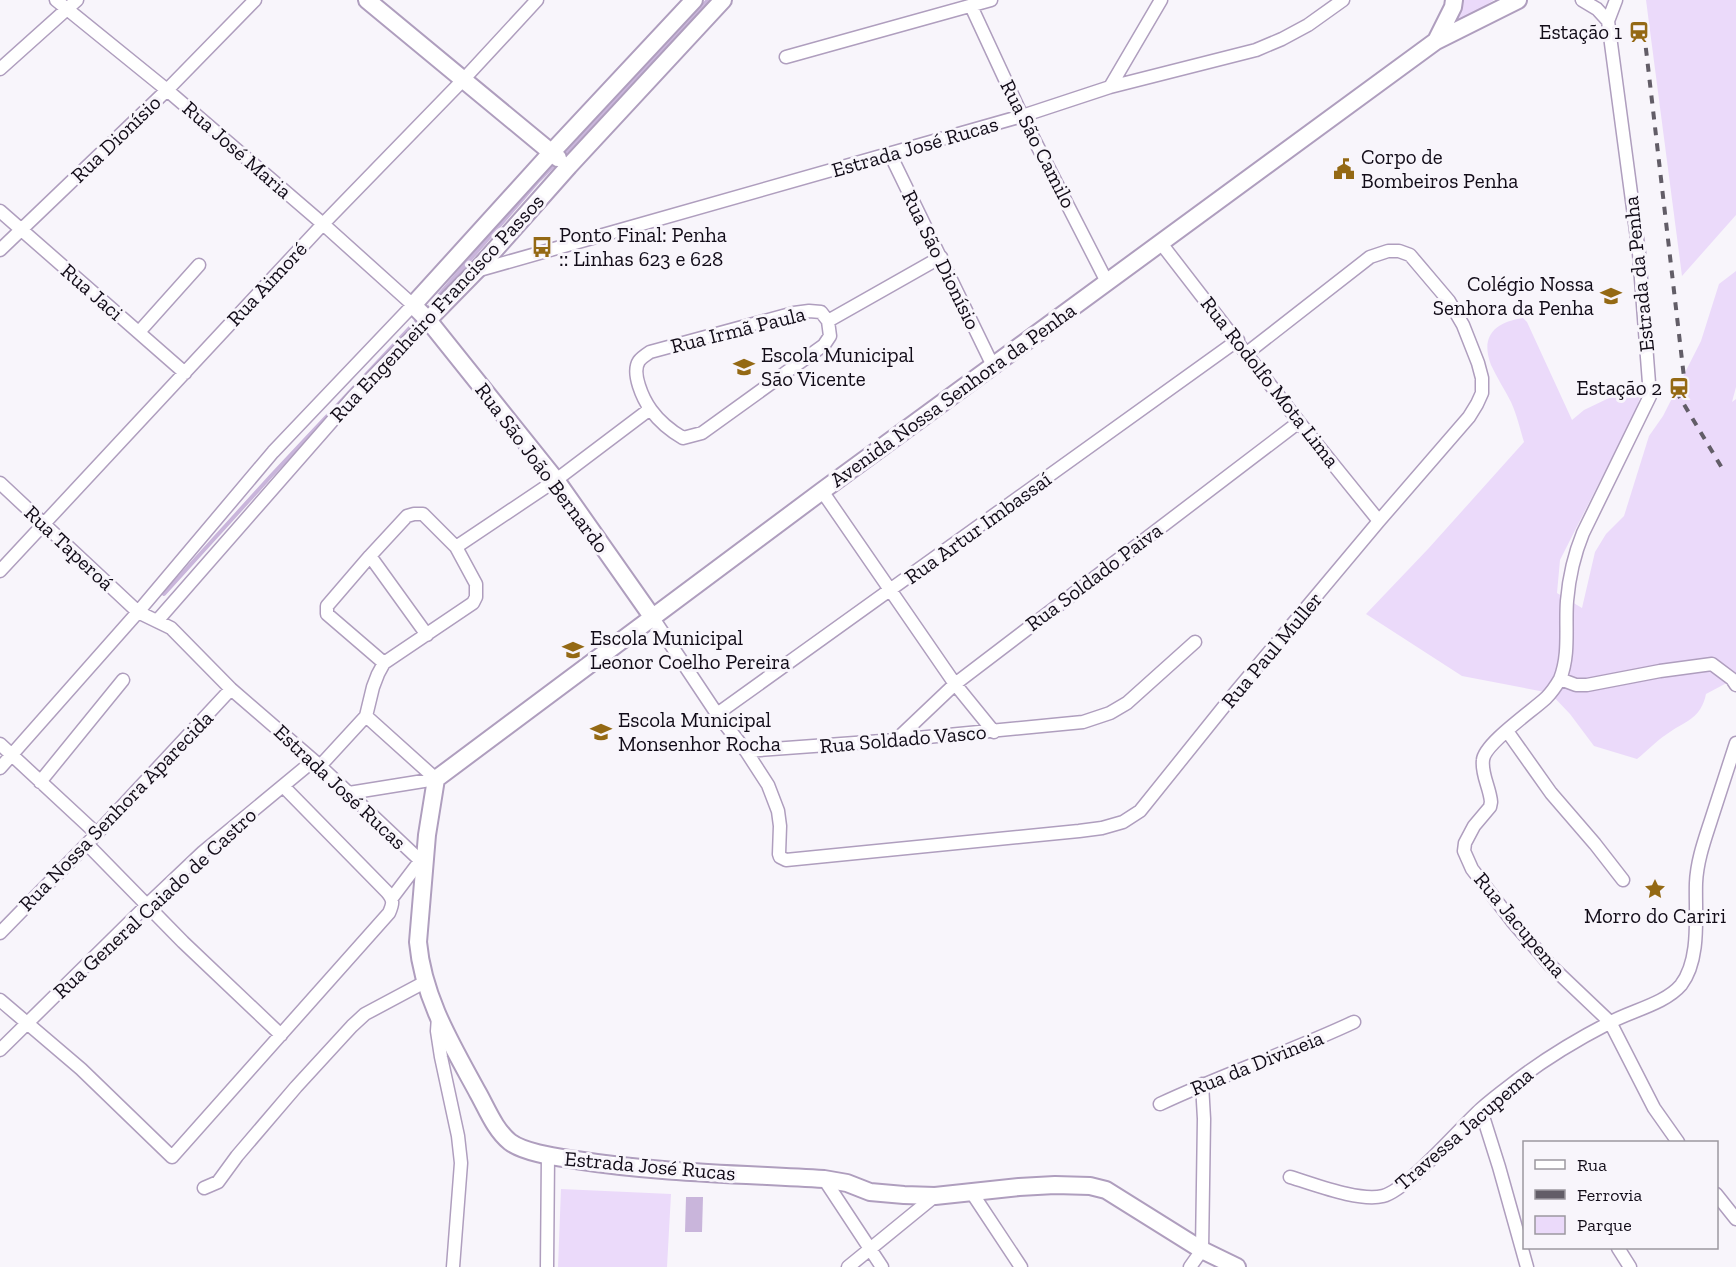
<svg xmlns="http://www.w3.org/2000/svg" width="1736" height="1267" font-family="'Zilla Slab',serif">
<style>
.green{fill:#ebdafa}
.water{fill:#c9b5db}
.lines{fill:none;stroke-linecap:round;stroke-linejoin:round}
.stream{stroke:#c9b5db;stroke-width:4}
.street-casing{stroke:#af9ebe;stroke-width:15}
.secondary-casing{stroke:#af9ebe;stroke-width:20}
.street{stroke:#fff;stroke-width:12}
.secondary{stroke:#fff;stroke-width:16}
.rail{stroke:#625d67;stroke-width:4;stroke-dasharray:8 8;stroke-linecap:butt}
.labels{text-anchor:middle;stroke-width:6;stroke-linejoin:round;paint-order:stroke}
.poi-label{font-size:21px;fill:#120c18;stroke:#f8f5fb;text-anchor:start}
.street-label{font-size:21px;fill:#120c18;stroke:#f8f5fb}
</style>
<rect width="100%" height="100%" fill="#f8f5fb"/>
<path class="green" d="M 1453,0 L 1494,0 L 1444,32 Z
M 1646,0 L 1736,0 L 1736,215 L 1682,276 Z
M 1736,271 L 1736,387 L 1732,402 L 1736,399 L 1736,678 L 1706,694 C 1701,719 1685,721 1667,734 C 1656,741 1647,751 1637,759 L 1594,746 L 1570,714 L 1550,693 L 1462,676 L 1366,614 L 1428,549 L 1524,442 C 1520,429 1517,415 1511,402 C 1505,390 1497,378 1491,365 C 1480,336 1495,322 1523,318 L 1527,322 L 1572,420 L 1584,410 L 1634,386 L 1641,394 L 1636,410 L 1560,560 L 1557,593 L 1582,608 L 1595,552 L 1606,534 L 1624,516 L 1649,436 L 1663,416 L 1701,341 L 1719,284 Z
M 561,1189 L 671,1194 L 667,1267 L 558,1267 Z"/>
<path class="water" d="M 686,1197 L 703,1197 L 702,1232 L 685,1232 Z"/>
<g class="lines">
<path class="stream" d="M 561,158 L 708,0
M 426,310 L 539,180 L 556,163
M 164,594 L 270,477 L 419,318"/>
<defs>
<path id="street" d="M 1582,0 L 1597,9 L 1608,21
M 1616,0 L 1608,21 L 1639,253 L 1650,396 L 1583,533 C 1574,555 1569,577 1567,601 C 1565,627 1570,654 1560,679 L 1576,685 L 1587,685 L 1660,671 L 1712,664 L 1732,679 L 1736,685
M 971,6 L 1022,116 L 1107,282
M 786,57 L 991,0
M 0,69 L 77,0
M 1110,87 L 1161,0
M 890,154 L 993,366
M 0,211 L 185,373
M 1160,242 L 1299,422 L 1379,521
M 0,250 L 167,90 L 255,0
M 476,271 L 1022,116 L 1110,87 L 1256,50 L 1282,39 L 1308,25 L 1343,0
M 809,311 L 821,312 L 828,321 L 830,336 L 824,345 L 702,433 L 683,438 C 671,431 659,421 651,410 C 643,399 631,373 639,361 C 641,358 647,354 650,352 L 794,313 Z
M 828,321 L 941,257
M 139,332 L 199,265
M 0,483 L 138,612 L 171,628 L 231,689 L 320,766 L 425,865
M 822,491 L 955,684 L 994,732
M 456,547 L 556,480 L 650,409
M 370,556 L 427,635
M 0,571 L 323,224 L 463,80 L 537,0
M 653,618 L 717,714 L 746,751 L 768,785 L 778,811 L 780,826 L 779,854 L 780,857 L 786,860 L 1079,831 L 1102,828 L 1123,822 L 1140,811 L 1234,694 L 1379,521 L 1469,417 L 1477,404 L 1482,393 L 1482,378 L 1478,363 L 1463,325 L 1449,301 L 1410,255 L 1399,251 L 1388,251 L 1370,257 L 1247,353
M 157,621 L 354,396 L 428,320
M 1560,679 C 1556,686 1551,693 1546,698 C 1532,711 1484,744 1483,760 C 1481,774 1490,788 1491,802 L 1490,807 L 1474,826 L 1465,843 L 1464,851 L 1472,869 L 1512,921 L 1550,965 L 1610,1022 L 1654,1108 L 1678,1142
M 717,714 L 1238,340
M 366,716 L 436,779
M 1507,731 L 1551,793 L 1595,844 L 1623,880
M 896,740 L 955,684 L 1299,422
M 0,744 L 97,834
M 746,751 L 896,740 L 1083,722 L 1110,713 L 1127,703 L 1195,642
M 320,766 L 366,716 L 373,687 L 378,674 L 384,663 L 473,603 L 476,597 L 476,584 L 456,547 L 423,514 L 414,514 L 407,516 L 370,556 L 327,606 L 327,614 L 384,663
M 0,768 L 138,612 L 273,452 L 413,305 L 323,224 L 167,90 L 56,0
M 40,782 L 123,680
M 349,793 L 436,779
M 87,844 L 183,942 L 281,1035
M 392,898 L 420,861
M 0,933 L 87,844 L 231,689
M 0,1000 L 81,1069 L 172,1157 L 389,913 C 393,904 394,900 387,892 L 283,786
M 438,1017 L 437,1031 L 441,1057 L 458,1136 L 461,1163 L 453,1267
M 0,1050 L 147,905 L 203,852 L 313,761
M 1160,1104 C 1224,1074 1290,1052 1354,1022
M 1481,1110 L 1499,1167 L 1527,1267
M 1290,1177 C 1314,1184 1359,1202 1383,1196 C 1407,1190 1459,1129 1481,1109 C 1493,1098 1507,1088 1520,1078 C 1548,1057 1578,1039 1609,1023 C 1630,1011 1665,1004 1681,985 C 1701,959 1695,914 1696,883 C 1697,860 1705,839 1712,817 C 1720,792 1728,768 1736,743
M 824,1179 L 882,1267
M 204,1188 L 218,1182 L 237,1156 L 296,1087 L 352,1026 L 365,1014 L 425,982
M 972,1193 L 1021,1267
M 1716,1194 L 1736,1219
M 1618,1248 L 1630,1267
M 547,1267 L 548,1155
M 848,1267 L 935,1196
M 1190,1267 L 1202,1250 L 1204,1119 L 1202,1084"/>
<path id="secondary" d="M 367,0 L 558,158
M 1436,41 L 1518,0
M 428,320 L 476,271 L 569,166 L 723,0
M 653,618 L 556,480 L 428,320 L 413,305 L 551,153 L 694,0
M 1237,1267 L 1202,1250 L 1106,1190 L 1090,1186 L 1055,1185 L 1019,1187 L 935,1196 L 904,1195 L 870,1192 L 847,1183 L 824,1179 C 741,1174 658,1173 576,1160 C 557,1157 525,1153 510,1142 C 495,1130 487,1109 478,1093 C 452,1045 423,998 418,942 L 427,835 L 436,779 L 822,491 L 1436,41 L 1453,7 L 1454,0"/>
</defs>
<use href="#street" class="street-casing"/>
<use href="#secondary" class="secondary-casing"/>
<use href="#street" class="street"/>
<use href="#secondary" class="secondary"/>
<path class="rail" d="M 1644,32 L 1685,386
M 1676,391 L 1722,468"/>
</g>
<defs>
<symbol id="station-bare" viewBox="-9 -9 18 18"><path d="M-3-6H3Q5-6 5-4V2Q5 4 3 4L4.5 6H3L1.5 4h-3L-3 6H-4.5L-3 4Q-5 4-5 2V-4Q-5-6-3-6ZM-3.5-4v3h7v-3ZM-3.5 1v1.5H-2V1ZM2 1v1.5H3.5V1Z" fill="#946914" stroke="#f8f5fb" stroke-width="2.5" paint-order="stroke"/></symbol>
<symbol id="civic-bare" viewBox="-9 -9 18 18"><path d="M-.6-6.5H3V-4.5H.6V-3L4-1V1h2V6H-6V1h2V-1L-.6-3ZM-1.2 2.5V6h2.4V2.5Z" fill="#946914" stroke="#f8f5fb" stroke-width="2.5" paint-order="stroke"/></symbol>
<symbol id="bus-bare" viewBox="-9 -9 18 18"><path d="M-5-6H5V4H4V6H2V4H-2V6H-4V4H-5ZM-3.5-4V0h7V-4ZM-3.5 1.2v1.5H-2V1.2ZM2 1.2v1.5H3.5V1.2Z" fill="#946914" stroke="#f8f5fb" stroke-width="2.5" paint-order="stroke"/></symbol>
<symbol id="school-bare" viewBox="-9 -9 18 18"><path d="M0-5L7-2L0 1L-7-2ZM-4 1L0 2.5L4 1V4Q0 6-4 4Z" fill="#946914" stroke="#f8f5fb" stroke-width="2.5" paint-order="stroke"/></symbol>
<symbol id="sight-bare" viewBox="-9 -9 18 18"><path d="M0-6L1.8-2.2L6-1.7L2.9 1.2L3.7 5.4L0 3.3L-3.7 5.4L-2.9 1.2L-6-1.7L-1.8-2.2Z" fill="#946914" stroke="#f8f5fb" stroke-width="2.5" paint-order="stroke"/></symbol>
</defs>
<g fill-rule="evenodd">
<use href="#station-bare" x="1624" y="17" width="30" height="30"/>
<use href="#civic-bare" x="1329" y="154" width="30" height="30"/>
<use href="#bus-bare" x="527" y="232" width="30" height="30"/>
<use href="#school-bare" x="1596" y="281" width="30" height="30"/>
<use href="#school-bare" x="729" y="352" width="30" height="30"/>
<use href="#station-bare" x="1664" y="373" width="30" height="30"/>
<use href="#school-bare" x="558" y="635" width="30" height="30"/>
<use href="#school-bare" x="586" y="717" width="30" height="30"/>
<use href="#sight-bare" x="1640" y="874" width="30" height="30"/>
</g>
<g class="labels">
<g class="poi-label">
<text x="1622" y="39" text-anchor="end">Estação 1</text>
<text x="1361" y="164">Corpo de<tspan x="1361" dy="24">Bombeiros Penha</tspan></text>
<text x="559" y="242">Ponto Final: Penha<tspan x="559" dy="24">:: Linhas 623 e 628</tspan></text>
<text x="1594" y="291" text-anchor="end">Colégio Nossa<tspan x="1594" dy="24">Senhora da Penha</tspan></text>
<text x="761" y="362">Escola Municipal<tspan x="761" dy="24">São Vicente</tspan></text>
<text x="1662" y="395" text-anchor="end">Estação 2</text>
<text x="590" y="645">Escola Municipal<tspan x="590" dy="24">Leonor Coelho Pereira</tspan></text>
<text x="618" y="727">Escola Municipal<tspan x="618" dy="24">Monsenhor Rocha</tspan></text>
<text x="1655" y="923" text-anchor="middle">Morro do Cariri</text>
</g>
<g class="street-label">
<text transform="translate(116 139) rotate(-44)" y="7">Rua Dionísio</text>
<text transform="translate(1038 144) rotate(63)" y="7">Rua São Camilo</text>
<text transform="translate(915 147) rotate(-16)" y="7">Estrada José Rucas</text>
<text transform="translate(237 150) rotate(41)" y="7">Rua José Maria</text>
<text transform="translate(941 260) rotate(64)" y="7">Rua São Dionísio</text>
<text transform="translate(1639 274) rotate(-96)" y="7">Estrada da Penha</text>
<text transform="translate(267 284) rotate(-47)" y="7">Rua Aimoré</text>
<text transform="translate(92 292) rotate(41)" y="7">Rua Jaci</text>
<text transform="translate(437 308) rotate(-47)" y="7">Rua Engenheiro Francisco Passos</text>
<text transform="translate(738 330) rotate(-14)" y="7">Rua Irmã Paula</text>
<text transform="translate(1270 382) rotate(52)" y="7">Rua Rodolfo Mota Lima</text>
<text transform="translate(953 395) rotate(-36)" y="7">Avenida Nossa Senhora da Penha</text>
<text transform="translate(542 468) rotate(53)" y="7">Rua São João Bernardo</text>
<text transform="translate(978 528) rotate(-36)" y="7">Rua Artur Imbassaí</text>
<text transform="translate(69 548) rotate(43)" y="7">Rua Taperoá</text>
<text transform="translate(1094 577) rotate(-37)" y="7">Rua Soldado Paiva</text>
<text transform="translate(1272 650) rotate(-50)" y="7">Rua Paul Muller</text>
<text transform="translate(903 739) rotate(-5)" y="7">Rua Soldado Vasco</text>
<text transform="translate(340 787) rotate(43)" y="7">Estrada José Rucas</text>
<text transform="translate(116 811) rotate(-46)" y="7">Rua Nossa Senhora Aparecida</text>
<text transform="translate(155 903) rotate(-43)" y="7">Rua General Caiado de Castro</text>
<text transform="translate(1520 925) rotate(50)" y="7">Rua Jacupema</text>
<text transform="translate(1257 1063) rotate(-22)" y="7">Rua da Divineia</text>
<text transform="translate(1464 1129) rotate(-41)" y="7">Travessa Jacupema</text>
<text transform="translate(650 1166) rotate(5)" y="7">Estrada José Rucas</text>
</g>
</g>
<rect x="1523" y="1141" width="195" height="108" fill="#f8f5fb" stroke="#9c98a0" stroke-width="1.5"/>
<rect x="1535" y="1160" width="30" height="9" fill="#ffffff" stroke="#9c98a0" stroke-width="1.5"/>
<text x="1577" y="1171" font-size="18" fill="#120c18">Rua</text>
<rect x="1535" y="1190" width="30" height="9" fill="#625d67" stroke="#9c98a0" stroke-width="1.5"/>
<text x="1577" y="1201" font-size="18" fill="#120c18">Ferrovia</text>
<rect x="1535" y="1216" width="30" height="18" fill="#ebdafa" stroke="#9c98a0" stroke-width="1.5"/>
<text x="1577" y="1231" font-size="18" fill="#120c18">Parque</text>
</svg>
